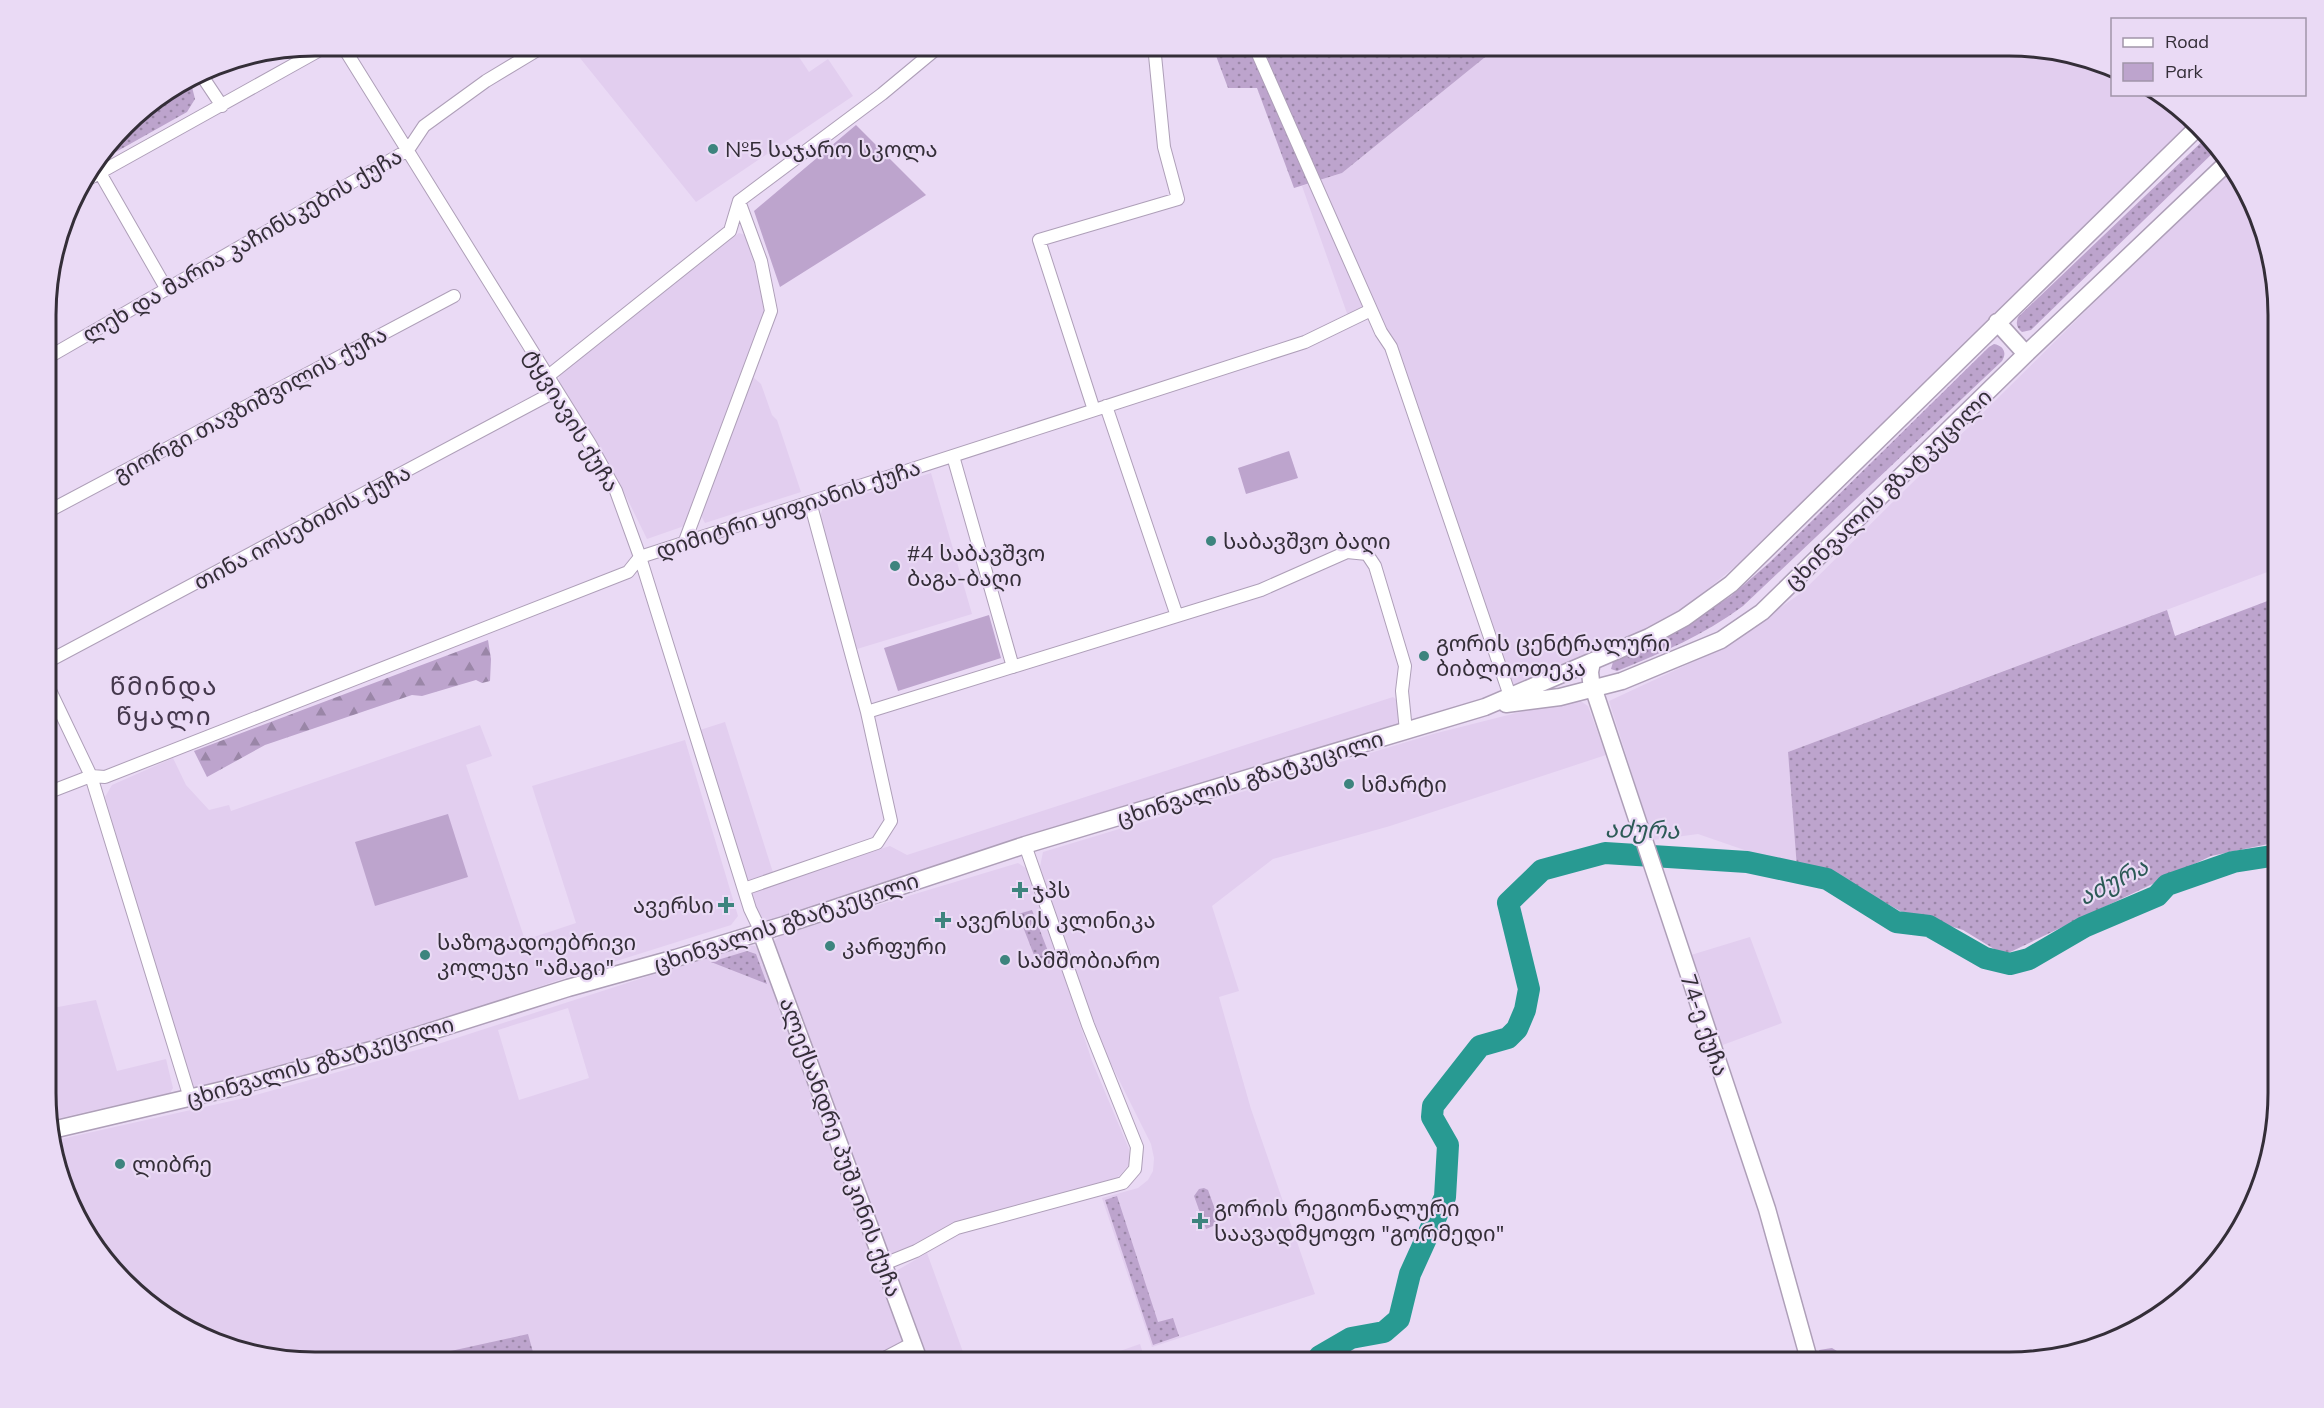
<svg xmlns="http://www.w3.org/2000/svg" width="2324" height="1408" font-family="Mulish,'Noto Sans Georgian',sans-serif">
<style>
.built{fill:#e2ceef;fill-rule:evenodd}
.grass{fill:url(#grass-dots)}
.forest{fill:url(#forest-firs)}
.green{fill:#bda4cd}
.lines{fill:none;stroke-linecap:round;stroke-linejoin:round}
.river{stroke:#289a92;stroke-width:22}
.street-casing{stroke:#ae9fb8;stroke-width:14}
.secondary-casing{stroke:#ae9fb8;stroke-width:19}
.street{stroke:#fff;stroke-width:12}
.secondary{stroke:#fff;stroke-width:16}
.poi-dot{fill:#3d847e;stroke:#eadaf5;stroke-width:2}
.labels{text-anchor:middle;stroke-width:4.5;stroke-linejoin:round;paint-order:stroke}
.poi-label{font-size:22px;fill:#342e38;stroke:#eadaf5;text-anchor:start}
.street-label{font-size:22px;fill:#342e38;stroke:#eadaf5}
.water-label{font-size:24px;font-style:italic;fill:#2c5a56;stroke:#eadaf5}
.quarter-label{font-size:26px;letter-spacing:1.5px;fill:#45384d;stroke:#eadaf5}
.rim{fill:none;stroke:#342e38;stroke-width:3}
</style>
<defs>
<pattern id="grass-dots" width="8" height="8" patternUnits="userSpaceOnUse" patternTransform="scale(1.5)"><rect width="8" height="8" fill="#bda4cd"/><path d="M2 2h.1M6 6h.1" fill="none" stroke="#9a86a7" stroke-width="1.8" stroke-linecap="round"/></pattern>
<pattern id="forest-firs" width="22" height="20" patternUnits="userSpaceOnUse" patternTransform="scale(1.5)"><rect width="22" height="20" fill="#bda4cd"/><path d="M5 1l3.5 6h-7zM16 11l3.5 6h-7z" fill="#9a86a7"/></pattern>
</defs>
<rect width="100%" height="100%" fill="#eadaf5"/>
<path class="built" d="M 583,45 L 791,45 L 809,72 L 828,59 L 853,96 L 696,202 L 580,58 Z
M 1500,45 L 2009,45 L 2079,54 L 2112,68 L 2112,94 L 2161,95 L 2194,119 L 1743,560 L 1681,611 L 1595,654 L 1517,688 L 1509,680 L 1393,340 L 1367,313 L 1349,319 L 1302,186 L 1342,173 Z
M 2232,166 L 2243,180 L 2278,297 L 2278,568 L 1788,752 L 1797,868 L 1698,834 L 1653,840 L 1609,701 L 1725,647 L 1801,593 Z
M 739,233 L 745,235 L 767,305 L 690,524 L 647,539 L 617,478 L 559,381 L 560,375 Z
M 753,377 L 761,384 L 772,415 L 777,420 L 801,492 L 705,523 L 700,514 Z
M 931,473 L 972,614 L 857,649 L 820,517 L 823,507 Z
M 1393,697 L 1398,701 L 1404,725 L 771,921 L 758,917 L 700,730 L 725,722 L 776,882 L 890,846 L 907,855 Z
M 1576,698 L 1588,706 L 1606,755 L 1390,826 L 1273,859 L 1212,906 L 1239,991 L 1219,997 L 1251,1109 L 1315,1294 L 1152,1347 L 1102,1198 L 1138,1188 L 1148,1180 L 1153,1171 L 1154,1158 L 1151,1144 L 1098,1038 L 1040,867 L 1043,852 L 1433,734 Z
M 480,725 L 492,756 L 466,765 L 525,940 L 576,923 L 532,786 L 685,740 L 738,916 L 731,925 L 591,969 L 382,1041 L 190,1089 L 105,797 L 112,785 L 173,758 L 186,785 L 209,810 L 229,805 L 231,811 Z
M 1018,863 L 1029,870 L 1092,1061 L 1129,1149 L 1129,1165 L 1118,1177 L 962,1224 L 897,1254 L 887,1255 L 773,942 L 782,934 Z
M 1750,937 L 1782,1023 L 1720,1046 L 1691,955 Z
M 745,945 L 755,946 L 763,955 L 913,1363 L 315,1363 L 245,1354 L 180,1327 L 90,1243 L 52,1141 L 249,1097 L 438,1044 ZM 568,1008 L 589,1078 L 519,1100 L 498,1030 Z
M 96,1000 L 117,1071 L 166,1059 L 173,1088 L 170,1093 L 47,1121 L 47,1009 Z
M 927,1253 L 967,1363 L 930,1363 L 896,1271 Z
M 1140,1344 L 1146,1363 L 1049,1363 L 1082,1351 L 1103,1357 Z"/>
<path class="grass" d="M 1212,45 L 1500,45 L 1342,173 L 1294,188 L 1257,88 L 1228,88 Z
M 190,79 L 195,99 L 187,112 L 98,162 L 137,112 Z
M 2209,135 L 2218,148 L 2031,330 L 2022,332 C 2016,327 2016,324 2018,317 Z
M 1994,344 C 2004,346 2007,353 2002,361 L 1743,606 C 1702,636 1664,652 1617,671 L 1611,669 L 1613,662 L 1674,633 L 1731,596 L 1769,563 L 1989,347 Z
M 2278,597 L 2278,842 L 2211,856 L 2004,955 L 1963,930 L 1900,911 L 1830,872 L 1797,868 L 1788,752 L 2167,610 L 2175,636 Z
M 1032,910 L 1053,964 L 1039,968 L 1018,914 Z
M 747,951 L 756,954 L 767,984 L 711,962 Z
M 1204,1188 L 1208,1190 L 1220,1223 L 1206,1229 L 1194,1196 L 1199,1189 Z
M 1117,1196 L 1158,1322 L 1173,1318 L 1179,1336 L 1153,1345 L 1105,1200 Z
M 528,1334 L 536,1363 L 396,1363 Z
M 1832,1348 L 1855,1362 L 1823,1363 L 1819,1350 Z"/>
<path class="forest" d="M 488,640 L 491,659 L 490,681 L 482,683 L 476,680 L 422,696 L 412,695 L 265,745 L 207,777 L 194,751 Z"/>
<path class="green" d="M 856,125 L 926,195 L 780,287 L 754,211 Z
M 1289,451 L 1298,478 L 1246,494 L 1238,468 Z
M 989,615 L 1001,658 L 898,691 L 884,648 Z
M 448,814 L 468,877 L 375,906 L 355,842 Z"/>
<g class="lines">
<path class="river" d="M 1314,1363 L 1320,1356 L 1351,1338 L 1384,1332 L 1399,1319 L 1410,1274 L 1445,1197 L 1448,1145 L 1432,1117 L 1433,1106 L 1480,1046 L 1508,1038 L 1517,1029 L 1525,1010 L 1529,989 L 1508,903 L 1542,870 L 1605,853 L 1747,862 L 1827,879 L 1896,922 L 1929,926 L 1985,958 L 2010,964 L 2029,959 L 2084,927 L 2157,896 L 2167,885 L 2233,862 L 2278,855"/>
<defs>
<path id="street" d="M 342,45 L 590,444 L 616,491 L 640,557 L 750,909 L 761,932
M 1254,45 L 1381,332 L 1391,347 L 1510,696
M 200,73 L 222,106
M 100,173 L 166,288
M 83,182 C 165,136 247,91 329,45
M 739,201 L 882,94 L 941,45
M 47,358 L 408,150 L 424,126 L 486,81 L 539,49 L 550,45
M 547,377 L 730,231 L 739,201
M 1106,406 L 1177,616
M 1094,410 L 1039,240 L 1178,199 L 1164,147 L 1154,45
M 953,456 L 1013,667
M 47,512 L 454,296
M 685,541 L 771,311 L 761,261 L 739,201
M 47,662 L 556,391
M 47,684 L 91,776 L 190,1098
M 867,712 L 1261,590 L 1347,552 L 1367,554 L 1375,566 L 1405,666 L 1402,691 L 1406,731
M 47,793 L 91,776 L 105,777 L 628,572 L 640,557 L 1305,342 L 1371,310
M 744,889 L 877,843 L 891,821 L 867,712 L 810,502
M 884,1264 L 916,1251 L 957,1228 L 1123,1183 L 1135,1169 L 1137,1147 L 1088,1025 L 1025,845
M 875,1363 L 913,1343"/>
<path id="secondary" d="M 1997,322 L 2026,354
M 1592,662 L 1590,672 L 1591,681 L 1767,1209 L 1810,1363
M 1506,704 L 1560,697 L 1622,681 L 1721,640 L 1762,612 L 2026,354 L 2229,161
M 761,932 L 920,1363
M 48,1131 L 231,1088 L 375,1049 L 568,988 L 676,958 L 784,925 L 1025,845 L 1485,707 L 1649,637 L 1684,618 L 1731,584 L 2200,125"/>
</defs>
<use href="#street" class="street-casing"/>
<use href="#secondary" class="secondary-casing"/>
<use href="#street" class="street"/>
<use href="#secondary" class="secondary"/>
</g>
<g class="poi-dot">
<circle cx="713" cy="149" r="6"/>
<circle cx="1211" cy="541" r="6"/>
<circle cx="895" cy="566" r="6"/>
<circle cx="1424" cy="656" r="6"/>
<circle cx="1349" cy="784" r="6"/>
<path d="M1017 881h6v6h6v6h-6v6h-6v-6h-6v-6h6z"/>
<path d="M723 896h6v6h6v6h-6v6h-6v-6h-6v-6h6z"/>
<path d="M940 911h6v6h6v6h-6v6h-6v-6h-6v-6h6z"/>
<circle cx="830" cy="946" r="6"/>
<circle cx="425" cy="955" r="6"/>
<circle cx="1005" cy="960" r="6"/>
<circle cx="120" cy="1164" r="6"/>
<path d="M1197 1212h6v6h6v6h-6v6h-6v-6h-6v-6h6z"/>
</g>
<g class="labels">
<g class="poi-label">
<text x="725" y="157">№5 საჯარო სკოლა</text>
<text x="1223" y="549">საბავშვო ბაღი</text>
<text x="907" y="561">#4 საბავშვო<tspan x="907" dy="25">ბაგა-ბაღი</tspan></text>
<text x="1436" y="651">გორის ცენტრალური<tspan x="1436" dy="25">ბიბლიოთეკა</tspan></text>
<text x="1361" y="792">სმარტი</text>
<text x="1032" y="898">ჯპს</text>
<text x="714" y="913" text-anchor="end">ავერსი</text>
<text x="956" y="928">ავერსის კლინიკა</text>
<text x="437" y="950">საზოგადოებრივი<tspan x="437" dy="25">კოლეჯი "ამაგი"</tspan></text>
<text x="842" y="954">კარფური</text>
<text x="1017" y="968">სამშობიარო</text>
<text x="132" y="1172">ლიბრე</text>
<text x="1214" y="1216">გორის რეგიონალური<tspan x="1214" dy="25">საავადმყოფო "გორმედი"</tspan></text>
</g>
<g class="street-label">
<text transform="translate(242 245) rotate(-30)" y="8">ლეხ და მარია კაჩინსკების ქუჩა</text>
<text transform="translate(250 404) rotate(-28)" y="8">გიორგი თავზიშვილის ქუჩა</text>
<text transform="translate(572 420) rotate(59)" y="8">ტყვიავის ქუჩა</text>
<text transform="translate(1888 489) rotate(-44)" y="8">ცხინვალის გზატკეცილი</text>
<text transform="translate(788 509) rotate(-18)" y="8">დიმიტრი ყიფიანის ქუჩა</text>
<text transform="translate(302 527) rotate(-28)" y="8">თინა იოსებიძის ქუჩა</text>
<text transform="translate(1250 778) rotate(-17)" y="8">ცხინვალის გზატკეცილი</text>
<text transform="translate(786 922) rotate(-18)" y="8">ცხინვალის გზატკეცილი</text>
<text transform="translate(1705 1025) rotate(71)" y="8">74-ე ქუჩა</text>
<text transform="translate(320 1061) rotate(-16)" y="8">ცხინვალის გზატკეცილი</text>
<text transform="translate(841 1147) rotate(70)" y="8">ალექსანდრე პუშკინის ქუჩა</text>
</g>
<g class="water-label">
<text transform="translate(1642 830) rotate(1)" y="8">აძურა</text>
<text transform="translate(2113 882) rotate(-27)" y="8">აძურა</text>
</g>
<g class="quarter-label">
<text x="164" y="695">წმინდა<tspan x="164" dy="30">წყალი</tspan></text>
</g>
</g>
<path d="M0 0H2324V1408H0ZM315 56H2009A259 259 0 0 1 2268 315V1093A259 259 0 0 1 2009 1352H315A259 259 0 0 1 56 1093V315A259 259 0 0 1 315 56Z" fill="#eadaf5" fill-rule="evenodd"/>
<path class="rim" d="M315 56H2009A259 259 0 0 1 2268 315V1093A259 259 0 0 1 2009 1352H315A259 259 0 0 1 56 1093V315A259 259 0 0 1 315 56Z"/>
<rect x="2111" y="18" width="195" height="78" fill="#eadaf5" stroke="#a195a9" stroke-width="1.5"/>
<rect x="2123" y="38" width="30" height="9" fill="#ffffff" stroke="#a195a9" stroke-width="1.5"/>
<text x="2165" y="48" font-size="18" fill="#342e38">Road</text>
<rect x="2123" y="63" width="30" height="18" fill="#bda4cd" stroke="#a195a9" stroke-width="1.5"/>
<text x="2165" y="78" font-size="18" fill="#342e38">Park</text>
</svg>
